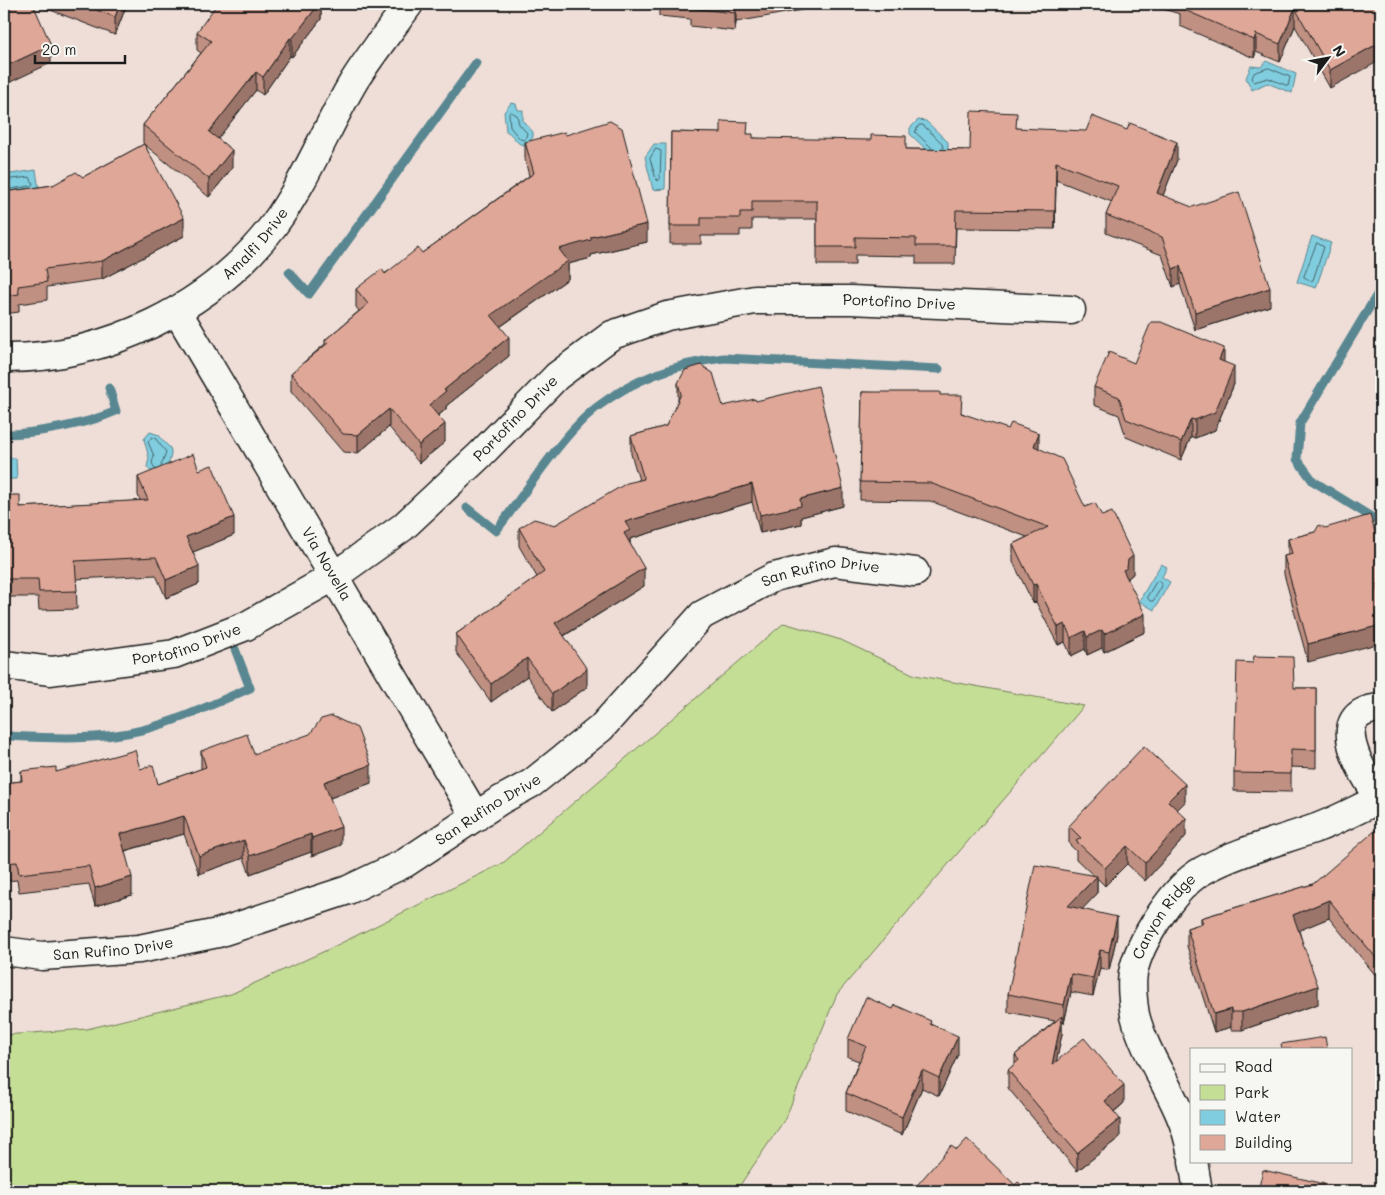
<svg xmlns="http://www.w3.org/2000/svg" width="1385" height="1195" font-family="Mali,sans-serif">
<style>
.green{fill:#c5de95;stroke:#707d58}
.water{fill:#80cddf;stroke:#588691}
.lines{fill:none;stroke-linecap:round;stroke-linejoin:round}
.shore{stroke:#44636a;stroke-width:1}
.stream{stroke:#588691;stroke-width:9}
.minor-casing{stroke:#1c1c1c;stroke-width:31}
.minor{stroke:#f6f6f2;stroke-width:28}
.wall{fill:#c09082;stroke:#1c1c1c}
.shaded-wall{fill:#9c756a;stroke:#1c1c1c}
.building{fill:#dfa797;stroke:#1c1c1c}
.labels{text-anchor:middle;stroke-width:5;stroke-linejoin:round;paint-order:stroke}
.street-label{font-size:15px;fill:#1c1c1c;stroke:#f6f6f2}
</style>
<rect width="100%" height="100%" fill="#efded7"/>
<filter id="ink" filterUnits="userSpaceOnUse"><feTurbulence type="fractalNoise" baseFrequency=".02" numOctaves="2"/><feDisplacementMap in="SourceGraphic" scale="10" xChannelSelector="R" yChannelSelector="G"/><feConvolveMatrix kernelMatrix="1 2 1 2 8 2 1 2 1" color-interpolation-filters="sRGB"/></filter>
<g filter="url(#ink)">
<path class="green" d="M 784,623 L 841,640 L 915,675 L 1084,706 L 837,994 L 785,1119 L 736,1191 L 4,1191 L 4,1035 L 87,1029 L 231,994 L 327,950 L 503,863 Z"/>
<path class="water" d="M 1266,61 L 1296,74 L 1292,93 L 1267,83 L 1252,90 L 1246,78 L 1251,66 L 1261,67 Z
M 511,103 L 516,104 L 518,110 L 523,110 L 523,121 L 533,132 L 533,137 L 527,145 C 515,146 516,136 506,131 L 504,112 Z
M 918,120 L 926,121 L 948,142 L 948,153 L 934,157 L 910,134 L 910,128 Z
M 654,144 L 666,144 L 665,189 L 653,190 L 645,157 Z
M 36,170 L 39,190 L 4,196 L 4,175 Z
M 1312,236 L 1331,243 L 1316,288 L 1297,282 Z
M 150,432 L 159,435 C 162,441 166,443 170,448 C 174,455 166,466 166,473 L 154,475 L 147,467 L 149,458 L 144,439 Z
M 4,458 L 16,458 L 17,479 L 4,479 Z
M 1161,564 L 1167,567 L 1162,577 L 1170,582 L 1154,610 L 1139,601 Z"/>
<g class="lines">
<path class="shore" d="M 1269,68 L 1290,77 L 1288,86 L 1268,78 L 1254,82 L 1252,78 L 1254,73 Z
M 511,112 L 517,115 L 519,124 L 527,133 L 525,140 L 520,139 L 510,127 L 509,114 Z
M 932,148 L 915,132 L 919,125 L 923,125 L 942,143 L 943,148
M 656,149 L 661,151 L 660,179 L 658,181 L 656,179 L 650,159 Z
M 4,180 L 30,177 L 33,184 L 31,186 L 4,190
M 1317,243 L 1324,247 L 1313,280 L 1311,281 L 1304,277 Z
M 155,469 L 152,463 L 154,456 L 148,442 L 152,437 L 155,438 L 166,452 L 161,466
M 1159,581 L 1162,586 L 1153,601 L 1150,601 L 1147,597 L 1156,582 Z"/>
<path class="stream" d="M 289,272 L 309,294 L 476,63
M 1381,288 L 1300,423 L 1297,459 L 1313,481 L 1381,523
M 4,434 C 35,434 88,424 116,411 L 109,388
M 467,508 L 496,531 C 524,495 562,434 597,407 C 634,379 679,363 724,358 L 939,369
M 4,736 C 49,738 98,741 142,730 C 179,721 215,703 250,688 L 235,649"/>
<defs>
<g id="minor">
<path id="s1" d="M 177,311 L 476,817"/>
<path id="s2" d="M 4,358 C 105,359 212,307 273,226 C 306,181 326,128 354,81 C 371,54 391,29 409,4"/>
<path id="s3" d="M 4,665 L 51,671 L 174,654 L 246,626 L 333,577 L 403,527 L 480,455 L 557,376 L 612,335 L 667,316 L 755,300 L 851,300 L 1071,310"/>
<path d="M 1381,708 C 1323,712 1363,775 1381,799"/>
<path id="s4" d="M 4,951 L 42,956 L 139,949 L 218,933 L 348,890 L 405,863 L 499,801 L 532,783 L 601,728 L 702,615 L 774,577 L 835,562 L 915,572"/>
<path id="s5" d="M 1191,1151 C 1183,1102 1147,1063 1135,1015 C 1133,1004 1131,984 1133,973 C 1139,942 1174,887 1202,871 C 1238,851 1280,841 1319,827 C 1340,819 1360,808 1381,798"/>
<path d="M 1193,1161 L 1198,1191"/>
</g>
</defs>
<use href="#minor" class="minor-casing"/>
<use href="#minor" class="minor"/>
</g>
<path class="wall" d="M 35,4 L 127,4 L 115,35 Z
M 321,4 L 321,19 L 292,57 L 290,56 L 263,95 L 256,90 L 217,139 L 232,168 L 209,197 L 145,145 L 184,236 L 102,279 L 47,287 L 47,300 L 19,304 L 19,312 L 4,314 L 4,192 L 53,185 L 83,177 L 144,144 L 143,143 L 143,125 L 201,53 L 197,50 L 197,32 Z
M 659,4 L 835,4 L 736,22 L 735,31 L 690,26 L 690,19 L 659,16 Z
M 1146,4 L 1381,4 L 1330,88 L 1295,26 L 1280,62 L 1256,52 L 1254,58 L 1180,26 L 1180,14 Z
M 1017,128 L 1177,160 L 1163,195 L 1270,306 L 1195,330 L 1180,284 L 1173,287 L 1162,255 L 1106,233 L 1106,215 L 1112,202 L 1056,180 L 1055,229 L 956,228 L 955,264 L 916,264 L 916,256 L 855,255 L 855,265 L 817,265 L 817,219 L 752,219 L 752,230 L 740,230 L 740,236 L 701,236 L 701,244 L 670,244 L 671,132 L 748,134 L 753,138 L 906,149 L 970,150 Z
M 566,135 L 647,242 L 591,255 L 591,258 L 568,264 L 568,279 L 500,327 L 509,356 L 446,406 L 446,409 L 438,416 L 445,442 L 419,463 L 389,427 L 358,453 L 343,452 L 291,391 L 291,373 L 325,344 L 325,340 L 359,311 L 356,307 L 356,289 L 422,253 L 529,176 L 525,160 L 525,142 Z
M 1224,362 L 1234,384 L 1215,430 L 1195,438 L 1191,437 L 1181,460 L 1126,437 L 1119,415 L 1094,405 L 1094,387 L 1134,363 Z
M 678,383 L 723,406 L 843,506 L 801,517 L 801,524 L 760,533 L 752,502 L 630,539 L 630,543 L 644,586 L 564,636 L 587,687 L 552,712 L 527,676 L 491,702 L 456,652 L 456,634 L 537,577 L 519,546 L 519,528 L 555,525 L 639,480 L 631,454 L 631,436 L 666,426 L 678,401 Z
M 862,392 L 940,395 L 962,413 L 1039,449 L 1085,507 L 1102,516 L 1133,574 L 1128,578 L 1128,579 L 1145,632 L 1104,652 L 1102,648 L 1087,655 L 1085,649 L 1071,656 L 1065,642 L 1058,645 L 1036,602 L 1033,603 L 1013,562 L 1013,544 L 1027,537 L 930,501 L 860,500 Z
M 199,470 L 234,535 L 193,552 L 199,584 L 166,598 L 156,575 L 76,579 L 77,609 L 39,610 L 38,597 L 4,597 L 4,495 L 20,507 L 140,501 L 138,495 L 138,477 Z
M 1315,532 L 1308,662 L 1284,574 L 1284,556 L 1288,555 L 1288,539 Z
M 1294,688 L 1316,688 L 1316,768 L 1291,767 L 1291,792 L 1234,791 L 1234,773 Z
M 201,751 L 254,754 L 371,783 L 330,798 L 341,845 L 312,856 L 311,852 L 250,874 L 244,858 L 199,874 L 184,834 L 125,851 L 132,895 L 95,906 L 89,884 L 19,892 L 17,880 L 4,881 L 4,783 L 21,781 L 21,771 L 56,772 L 140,769 L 158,784 L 201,769 Z
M 1185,802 L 1177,810 L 1186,836 L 1145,881 L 1127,864 L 1105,886 L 1097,878 L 1097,894 L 1082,909 L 1117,935 L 1109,970 L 1100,968 L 1093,996 L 1071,992 L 1064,1023 L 1062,1022 L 1062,1034 L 1056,1061 L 1124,1103 L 1114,1112 L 1120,1137 L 1077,1171 L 1008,1088 L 1008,1070 L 1015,1064 L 1015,1055 L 1055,1021 L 1008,1012 L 1008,994 L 1094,876 L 1076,859 L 1076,851 L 1069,844 L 1069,826 Z
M 1381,834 L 1381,982 L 1329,918 L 1299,930 L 1318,1004 L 1242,1030 L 1231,1030 L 1231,1027 L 1214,1032 L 1187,946 L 1187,928 L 1201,924 L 1201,918 L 1313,884 Z
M 931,1024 L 958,1054 L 939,1096 L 922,1088 L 902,1135 L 846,1111 L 846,1093 L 859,1061 L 848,1057 L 848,1039 Z"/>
<path class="shaded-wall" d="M 120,4 L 127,4 L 115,35 L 115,17 Z
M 319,4 L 321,4 L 321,19 L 292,57 L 292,39 Z
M 736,4 L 736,22 L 735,31 L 735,13 Z
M 1295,8 L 1295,26 L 1280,62 L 1280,44 Z
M 1256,34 L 1256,52 L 1254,58 L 1254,40 Z
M 290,38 L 290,56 L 263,95 L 263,77 Z
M 1381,42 L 1381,60 L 1330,88 L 1330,70 Z
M 51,45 L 51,63 L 4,85 L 4,67 Z
M 256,72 L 256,90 L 209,150 L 209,132 Z
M 1177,142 L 1177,160 L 1157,211 L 1157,193 Z
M 232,150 L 232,168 L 209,197 L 209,179 Z
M 1056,162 L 1056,180 L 1055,229 L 1055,211 Z
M 184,218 L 184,236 L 102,279 L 102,261 Z
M 647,224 L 647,242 L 591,255 L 591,258 L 568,264 L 568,279 L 491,333 L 491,315 L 559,249 L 591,237 Z
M 1180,266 L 1180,284 L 1173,287 L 1173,269 Z
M 1270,288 L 1270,306 L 1195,330 L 1195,312 Z
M 509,337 L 509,356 L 446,406 L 446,409 L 429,423 L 429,405 L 444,390 Z
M 1224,348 L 1224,366 L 1219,360 Z
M 1234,366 L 1234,384 L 1215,430 L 1195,438 L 1195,420 Z
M 389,409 L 389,427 L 358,453 L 358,435 Z
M 1191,419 L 1191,437 L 1181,460 L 1181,442 Z
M 445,424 L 445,442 L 419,463 L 419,445 Z
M 1039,433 L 1039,451 L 1034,446 Z
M 752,484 L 752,502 L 630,539 L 630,548 L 624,533 L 625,522 Z
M 843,488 L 843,506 L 801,517 L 801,524 L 760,533 L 760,515 L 800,499 Z
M 234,517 L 234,535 L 186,555 L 186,537 Z
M 1133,556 L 1133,574 L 1128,578 L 1127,586 L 1123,570 L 1128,560 Z
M 199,566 L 199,584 L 166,598 L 166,580 Z
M 644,568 L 644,586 L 555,641 L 555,623 Z
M 1381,583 L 1381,601 L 1377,584 Z
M 1036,584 L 1036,602 L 1033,603 L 1033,585 Z
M 1145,614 L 1145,632 L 1104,652 L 1104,634 Z
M 1065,624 L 1065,642 L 1058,645 L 1058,627 Z
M 1381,625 L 1381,643 L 1308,662 L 1308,644 Z
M 1102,630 L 1102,648 L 1087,655 L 1087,637 Z
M 1085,631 L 1085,649 L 1071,656 L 1071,638 Z
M 527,658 L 527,676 L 491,702 L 491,684 Z
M 587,669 L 587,687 L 552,712 L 552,694 Z
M 371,765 L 371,783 L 324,800 L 324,782 Z
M 1185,784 L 1185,802 L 1168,819 L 1168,801 Z
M 184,816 L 184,834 L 120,852 L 120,834 Z
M 1186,818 L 1186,836 L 1145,881 L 1145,863 Z
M 341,827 L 341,845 L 312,856 L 312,838 Z
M 311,834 L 311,852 L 250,874 L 250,856 Z
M 244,840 L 244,858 L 199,874 L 199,856 Z
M 1127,846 L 1127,864 L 1105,886 L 1105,868 Z
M 1097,876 L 1097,894 L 1068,924 L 1068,906 Z
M 132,877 L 132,895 L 95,906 L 95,888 Z
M 1329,900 L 1329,918 L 1293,933 L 1293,915 Z
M 1117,917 L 1117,935 L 1109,970 L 1109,952 Z
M 1100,950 L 1100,968 L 1093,996 L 1093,978 Z
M 1071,974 L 1071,992 L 1064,1023 L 1064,1005 Z
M 1318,986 L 1318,1004 L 1242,1030 L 1242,1012 Z
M 1231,1009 L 1231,1027 L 1214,1032 L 1214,1014 Z
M 1062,1016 L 1062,1034 L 1052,1083 L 1052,1065 Z
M 958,1036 L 958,1054 L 939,1096 L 939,1078 Z
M 922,1070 L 922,1088 L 902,1135 L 902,1117 Z
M 1124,1085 L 1124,1103 L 1105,1119 L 1105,1101 Z
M 1120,1119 L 1120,1137 L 1077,1171 L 1077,1153 Z"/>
<path class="building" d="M 4,4 L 33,4 L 51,45 L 4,67 L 4,36 L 5,37 L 4,34 Z
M 81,4 L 120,4 L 115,17 Z
M 217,4 L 319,4 L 292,39 L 290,38 L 263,77 L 256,72 L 209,132 L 232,150 L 209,179 L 143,125 L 211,41 L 197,32 Z
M 690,4 L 737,4 L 736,4 L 735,13 L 690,8 Z
M 1182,4 L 1381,4 L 1381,42 L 1330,70 L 1295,8 L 1280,44 L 1256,34 L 1254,40 L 1180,8 Z
M 971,111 L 1017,113 L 1016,128 L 1086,131 L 1092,116 L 1127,130 L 1130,123 L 1177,142 L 1157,193 L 1192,207 L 1239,192 L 1270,288 L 1195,312 L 1180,266 L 1173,269 L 1162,237 L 1106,215 L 1118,186 L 1056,162 L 1055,211 L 956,210 L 955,246 L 916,246 L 916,238 L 855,237 L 855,247 L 817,247 L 817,201 L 752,201 L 752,212 L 740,212 L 740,218 L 701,218 L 701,226 L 670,226 L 671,132 L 721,133 L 721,121 L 748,122 L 747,134 L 753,134 L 753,138 L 871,140 L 871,135 L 906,136 L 906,149 L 970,150 Z
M 610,121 L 622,128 L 647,224 L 591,237 L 591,240 L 559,249 L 568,261 L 491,315 L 509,337 L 444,390 L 446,391 L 429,405 L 445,424 L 419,445 L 389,409 L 358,435 L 343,434 L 291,373 L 328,343 L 325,340 L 368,304 L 356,289 L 382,269 L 385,274 L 418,248 L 422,253 L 534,173 L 525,142 L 565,132 L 566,135 Z
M 144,144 L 184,218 L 102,261 L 45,269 L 47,282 L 18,286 L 19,294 L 4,296 L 4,192 L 53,185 L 76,172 L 83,177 Z
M 1151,322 L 1161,322 L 1224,348 L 1219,360 L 1234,366 L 1215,412 L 1195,420 L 1191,419 L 1181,442 L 1126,419 L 1119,397 L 1094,387 L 1109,352 L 1134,363 Z
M 701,365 L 713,373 L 723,406 L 755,399 L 756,401 L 818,386 L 843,488 L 800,499 L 801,506 L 760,515 L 752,484 L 625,522 L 630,530 L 624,533 L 644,568 L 555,623 L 587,669 L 552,694 L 527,658 L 491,684 L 456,634 L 544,572 L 519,528 L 534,519 L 555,525 L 627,483 L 644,479 L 631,436 L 666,426 L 681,394 L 678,383 L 685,370 Z
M 862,392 L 940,392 L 940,395 L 962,395 L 961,413 L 1008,429 L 1011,423 L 1039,433 L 1034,446 L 1062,459 L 1085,507 L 1095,503 L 1102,516 L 1112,512 L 1133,556 L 1128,560 L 1127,568 L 1123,570 L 1145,614 L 1104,634 L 1102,630 L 1087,637 L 1085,631 L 1071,638 L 1065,624 L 1058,627 L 1036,584 L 1033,585 L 1013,544 L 1048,527 L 930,483 L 860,482 Z
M 193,454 L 199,470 L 212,465 L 234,517 L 186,537 L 199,566 L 166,580 L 156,557 L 75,561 L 77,591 L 39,592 L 38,579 L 4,579 L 4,495 L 20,495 L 20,507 L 148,500 L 138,477 Z
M 1370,515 L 1375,532 L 1381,530 L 1381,583 L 1377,584 L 1381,601 L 1381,625 L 1308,644 L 1284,556 L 1292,554 L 1288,539 L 1315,532 L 1319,525 L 1325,528 Z
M 1254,656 L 1293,657 L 1294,688 L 1316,688 L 1316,750 L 1291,749 L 1291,774 L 1234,773 L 1237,662 L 1253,663 Z
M 332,716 L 357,728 L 371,765 L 324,782 L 341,827 L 312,838 L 311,834 L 250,856 L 244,840 L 199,856 L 184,816 L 120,834 L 132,877 L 95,888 L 89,866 L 19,874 L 17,862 L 4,863 L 4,783 L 22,781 L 21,771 L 56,767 L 56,772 L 135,750 L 140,769 L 153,765 L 158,784 L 206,767 L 201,751 L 247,734 L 254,754 L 310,734 L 321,719 Z
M 1144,746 L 1185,784 L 1168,801 L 1186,818 L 1145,863 L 1127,846 L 1105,868 L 1076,841 L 1081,838 L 1069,826 Z
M 1377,829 L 1381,834 L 1381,964 L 1329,900 L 1293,915 L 1318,986 L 1242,1012 L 1231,1012 L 1231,1009 L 1214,1014 L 1187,928 L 1203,923 L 1201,918 L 1313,884 Z
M 1035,865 L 1097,876 L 1068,906 L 1117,917 L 1109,952 L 1100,950 L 1093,978 L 1071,974 L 1064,1005 L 1008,994 Z
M 866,997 L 893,1009 L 895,1005 L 931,1021 L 930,1024 L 958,1036 L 939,1078 L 922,1070 L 902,1117 L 846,1093 L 866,1046 L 848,1039 Z
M 1062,1016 L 1052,1065 L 1084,1038 L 1124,1085 L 1105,1101 L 1120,1119 L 1077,1153 L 1008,1070 L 1019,1060 L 1015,1055 Z
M 1325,1037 L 1327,1049 L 1282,1049 L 1281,1044 Z
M 967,1139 L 1015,1185 L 1018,1182 L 1029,1191 L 912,1191 L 951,1146 L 957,1150 Z
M 1263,1170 L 1356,1191 L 1258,1191 Z"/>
</g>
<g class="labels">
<g class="street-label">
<text dy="5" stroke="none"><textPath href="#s2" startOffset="285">Amalfi Drive</textPath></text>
<text dy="5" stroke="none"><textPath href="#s3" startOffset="1011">Portofino Drive</textPath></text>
<text dy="5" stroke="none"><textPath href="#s3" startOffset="591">Portofino Drive</textPath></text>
<text dy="5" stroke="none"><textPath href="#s1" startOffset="294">Via Novella</textPath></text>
<text dy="5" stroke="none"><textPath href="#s4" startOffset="935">San Rufino Drive</textPath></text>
<text dy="5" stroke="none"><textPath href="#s3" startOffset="186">Portofino Drive</textPath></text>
<text dy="5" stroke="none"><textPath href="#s4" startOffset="515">San Rufino Drive</textPath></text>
<text dy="5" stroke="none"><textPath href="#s5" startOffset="255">Canyon Ridge</textPath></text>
<text dy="5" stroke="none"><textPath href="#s4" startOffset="110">San Rufino Drive</textPath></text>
</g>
</g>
<rect width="1385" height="1195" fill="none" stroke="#f6f6f2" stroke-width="20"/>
<rect x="10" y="10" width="1365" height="1175" fill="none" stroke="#1c1c1c" stroke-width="2" filter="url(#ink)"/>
<rect x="1190" y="1048" width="162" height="115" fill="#f6f6f2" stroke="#9f9f9c"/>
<rect x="1200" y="1064" width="25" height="8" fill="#f6f6f2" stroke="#9f9f9c"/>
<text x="1235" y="1072" font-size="15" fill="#1c1c1c">Road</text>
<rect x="1200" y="1085" width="25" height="15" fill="#c5de95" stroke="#9f9f9c"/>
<text x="1235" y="1098" font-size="15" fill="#1c1c1c">Park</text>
<rect x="1200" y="1110" width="25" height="15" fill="#80cddf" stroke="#9f9f9c"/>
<text x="1235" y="1122" font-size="15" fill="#1c1c1c">Water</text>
<rect x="1200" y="1135" width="25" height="15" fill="#dfa797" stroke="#9f9f9c"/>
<text x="1235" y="1148" font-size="15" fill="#1c1c1c">Building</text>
<g transform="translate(1328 58) rotate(58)" stroke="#f6f6f2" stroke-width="4" paint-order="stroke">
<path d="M0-4L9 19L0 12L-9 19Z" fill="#1c1c1c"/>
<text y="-8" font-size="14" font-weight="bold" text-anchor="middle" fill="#1c1c1c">N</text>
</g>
<path d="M35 55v8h90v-8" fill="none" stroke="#1c1c1c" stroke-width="2.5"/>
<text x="42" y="55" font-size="15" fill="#1c1c1c" stroke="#f6f6f2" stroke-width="4" paint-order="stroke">20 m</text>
</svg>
